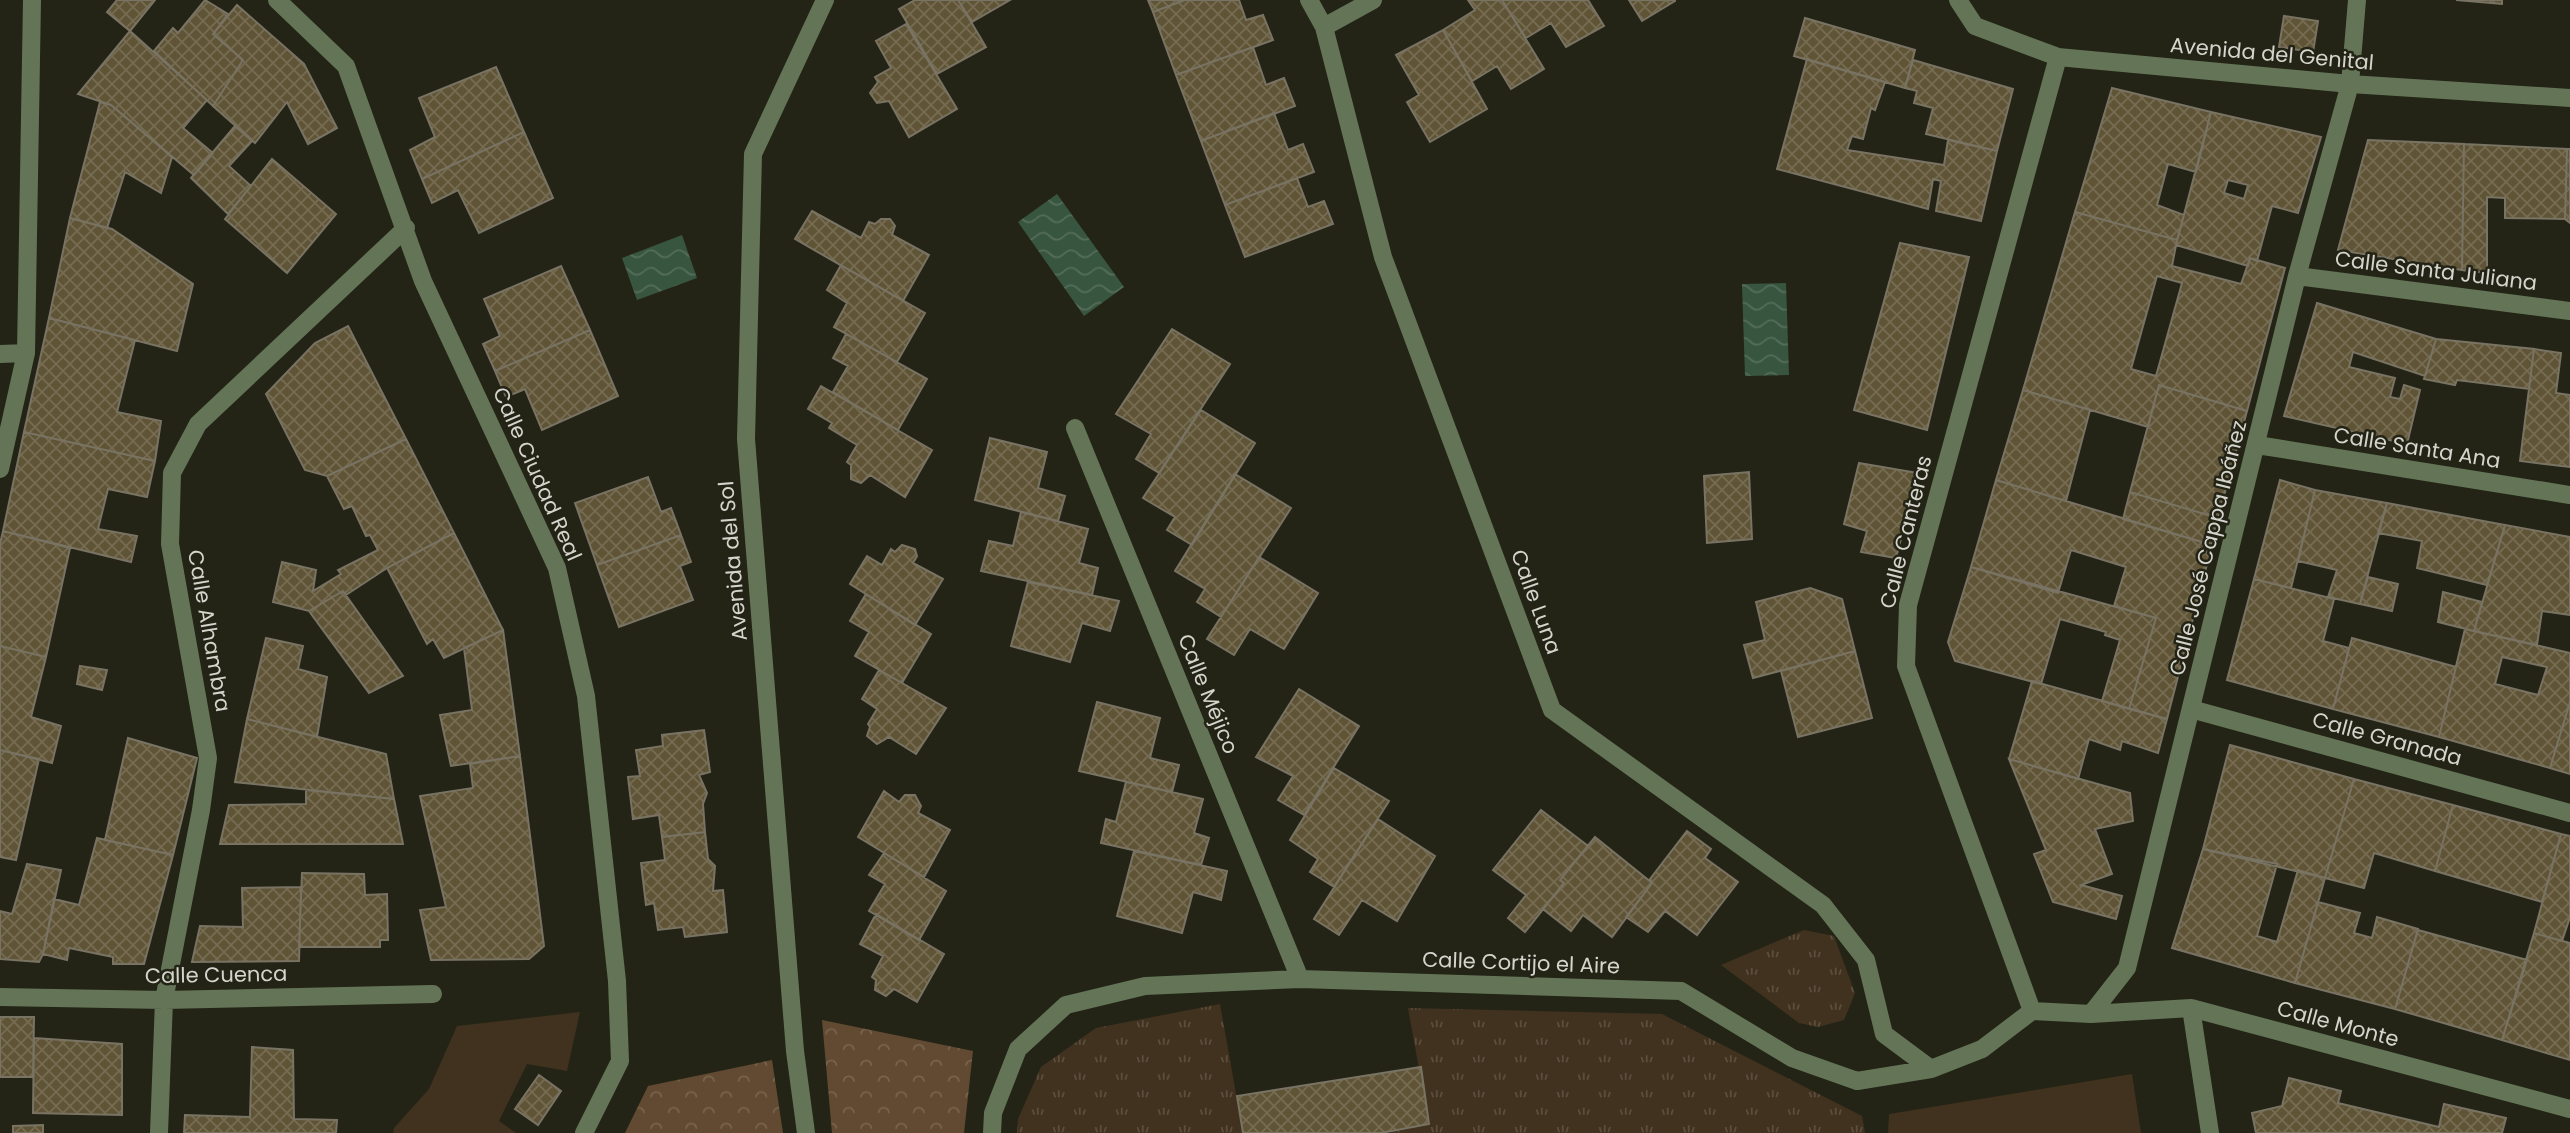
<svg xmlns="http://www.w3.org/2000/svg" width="2570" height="1133" font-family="Poppins,sans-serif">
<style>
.grass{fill:url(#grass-tufts)}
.forest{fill:url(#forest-crowns)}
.green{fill:#41311f}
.water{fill:url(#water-waves)}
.building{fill:url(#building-cross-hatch);stroke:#797364;stroke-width:2;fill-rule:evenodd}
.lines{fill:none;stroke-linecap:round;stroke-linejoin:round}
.minor{stroke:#647557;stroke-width:18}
.labels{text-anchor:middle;stroke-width:5;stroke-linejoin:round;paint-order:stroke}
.street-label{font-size:21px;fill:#d5d5cd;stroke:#232416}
</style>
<defs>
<pattern id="grass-tufts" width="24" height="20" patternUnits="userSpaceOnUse" patternTransform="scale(1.75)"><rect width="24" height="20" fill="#41311f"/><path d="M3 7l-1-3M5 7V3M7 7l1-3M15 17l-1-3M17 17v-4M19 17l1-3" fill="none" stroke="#5c4e3e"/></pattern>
<pattern id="forest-crowns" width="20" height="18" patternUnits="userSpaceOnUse" patternTransform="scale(1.75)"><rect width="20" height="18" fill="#614a31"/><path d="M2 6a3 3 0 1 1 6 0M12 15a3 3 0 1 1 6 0" fill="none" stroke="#77634e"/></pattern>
<pattern id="water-waves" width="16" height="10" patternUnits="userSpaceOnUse" patternTransform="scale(1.75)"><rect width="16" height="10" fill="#385540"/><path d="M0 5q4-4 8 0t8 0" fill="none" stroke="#546d5a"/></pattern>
<pattern id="building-cross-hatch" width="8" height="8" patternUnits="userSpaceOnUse" patternTransform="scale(1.75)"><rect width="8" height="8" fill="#605436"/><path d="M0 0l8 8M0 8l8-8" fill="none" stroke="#766c52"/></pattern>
</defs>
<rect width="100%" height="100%" fill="#232416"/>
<path class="grass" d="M 1804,930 L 1834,936 L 1855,993 L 1844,1020 L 1818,1027 L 1799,1023 L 1721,965 Z
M 1220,1004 L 1243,1133 L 1017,1133 L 1018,1119 L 1041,1067 L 1096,1028 Z
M 1408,1008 L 1662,1014 L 1862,1116 L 1865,1133 L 1389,1133 L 1429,1124 Z"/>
<path class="forest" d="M 822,1020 L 973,1051 L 964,1133 L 832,1133 Z
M 772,1060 L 783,1133 L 625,1133 L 648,1086 Z"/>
<path class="green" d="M 580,1012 L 567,1071 L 527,1064 L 499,1121 L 516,1133 L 393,1133 L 394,1128 L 429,1089 L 457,1026 Z
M 2132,1074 L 2141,1133 L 1888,1133 L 1889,1114 Z"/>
<path class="water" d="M 1057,194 L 1124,287 L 1084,316 L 1018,222 Z
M 682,235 L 697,278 L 637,300 L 622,258 Z
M 1786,283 L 1789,375 L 1745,376 L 1742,284 Z"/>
<path class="building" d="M 117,0 L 155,0 L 130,31 L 107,12 Z
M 205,0 L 228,14 L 213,34 L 243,60 L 213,106 L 154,51 L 173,28 L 178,33 Z
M 915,0 L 958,0 L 986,47 L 937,74 L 899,9 Z
M 958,0 L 1010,0 L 972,22 Z
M 1148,0 L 1185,0 L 1153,12 Z
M 1185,0 L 1239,0 L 1246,20 L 1263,15 L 1273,40 L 1176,75 L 1153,12 Z
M 1468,0 L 1502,0 L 1544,69 L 1511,89 L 1497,66 L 1472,81 L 1443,30 L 1475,10 Z
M 1502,0 L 1588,0 L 1604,26 L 1566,47 L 1551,23 L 1526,38 Z
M 1629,0 L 1675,0 L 1675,1 L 1642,21 Z
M 2456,0 L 2502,0 L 2502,4 Z
M 237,5 L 304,64 L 337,128 L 308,144 L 287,102 L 255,143 L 213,106 L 243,60 L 213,34 Z
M 2284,16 L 2318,21 L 2313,52 L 2279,47 Z
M 1805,18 L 1915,50 L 1905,88 L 1794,56 Z
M 906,24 L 957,109 L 909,137 L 889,101 L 877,103 L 870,93 L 878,82 L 875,77 L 891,68 L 876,41 Z
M 1443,30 L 1487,109 L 1430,142 L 1407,102 L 1419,95 L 1396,55 Z
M 130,31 L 207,100 L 183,128 L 213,153 L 194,175 L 111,105 L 78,94 Z
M 1253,47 L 1266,85 L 1284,78 L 1295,106 L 1201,141 L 1176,75 Z
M 1807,59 L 1885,82 L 1875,110 L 1871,108 L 1863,139 L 1852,136 L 1847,150 L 1944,165 L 1948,140 L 1997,151 L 1981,221 L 1936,211 L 1941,181 L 1933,179 L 1928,209 L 1777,169 Z
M 1913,60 L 2013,89 L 1997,151 L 1926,134 L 1933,108 L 1914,103 L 1917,91 L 1905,88 Z
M 496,67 L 524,132 L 422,179 L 410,150 L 435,137 L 419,98 Z
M 2112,88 L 2211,112 L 2196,172 L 2168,164 L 2157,205 L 2184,215 L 2177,240 L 2075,212 Z
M 100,102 L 111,105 L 172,157 L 161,193 L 125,172 L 107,228 L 70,218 Z
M 2211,112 L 2321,137 L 2298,213 L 2272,206 L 2257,261 L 2250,258 L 2248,266 L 2176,245 ZM 2228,180 L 2248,185 L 2244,199 L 2224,193 Z
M 1274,113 L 1288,150 L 1303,144 L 1314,172 L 1225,205 L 1201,141 Z
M 235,126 L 252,141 L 229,166 L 251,186 L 228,214 L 191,178 Z
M 524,132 L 553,198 L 479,233 L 458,190 L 432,203 L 422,179 Z
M 2368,140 L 2464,144 L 2462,270 L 2338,250 Z
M 2464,144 L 2567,149 L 2565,219 L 2505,218 L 2505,198 L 2487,197 L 2487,273 L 2462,270 Z
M 2567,149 L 2570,149 L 2570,223 L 2565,219 Z
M 272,159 L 336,214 L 287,273 L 225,219 Z
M 1297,178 L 1308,207 L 1324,201 L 1333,224 L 1245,257 L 1225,205 Z
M 812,211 L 861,238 L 869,222 L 875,224 L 881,219 L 890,219 L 895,226 L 892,235 L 929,255 L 903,301 L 795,239 Z
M 2075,212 L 2177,240 L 2172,266 L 2241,284 L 2250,258 L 2285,268 L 2247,411 L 2159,385 L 2148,427 L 2023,390 ZM 2157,276 L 2182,283 L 2156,376 L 2131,369 Z
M 70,218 L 112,229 L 193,284 L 177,351 L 49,318 Z
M 1900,243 L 1969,257 L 1927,430 L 1854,410 Z
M 841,265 L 925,313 L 897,362 L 834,327 L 847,303 L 827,290 Z
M 561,266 L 590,330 L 495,371 L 483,344 L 500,336 L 484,299 Z
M 2317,303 L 2436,339 L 2425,376 L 2353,352 L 2349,367 L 2395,378 L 2390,397 L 2400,399 L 2404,385 L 2420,390 L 2407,444 L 2284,416 Z
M 49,318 L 135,340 L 117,412 L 161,421 L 155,461 L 24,432 Z
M 348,326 L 406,439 L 327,476 L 305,470 L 266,394 L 315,343 Z
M 1172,329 L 1230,364 L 1159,473 L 1136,459 L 1151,434 L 1116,414 Z
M 590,330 L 618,396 L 542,430 L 525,389 L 506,397 L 495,371 Z
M 846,334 L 927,379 L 898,430 L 833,392 L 848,366 L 833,358 Z
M 2436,339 L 2534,349 L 2529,389 L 2457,380 L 2455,385 L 2424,379 Z
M 2534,349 L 2561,353 L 2556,393 L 2570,395 L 2570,467 L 2520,461 Z
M 2159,385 L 2247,411 L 2218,518 L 2130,492 Z
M 821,386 L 932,450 L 905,497 L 870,475 L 861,483 L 851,479 L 851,465 L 847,462 L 857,445 L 829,428 L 832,423 L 808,409 Z
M 2023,390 L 2090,410 L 2066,501 L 1996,480 Z
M 1201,410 L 1255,443 L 1192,545 L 1167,530 L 1175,517 L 1143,498 Z
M 24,432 L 155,461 L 147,497 L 108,489 L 98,529 L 137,536 L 131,562 L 3,531 Z
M 990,438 L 1047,452 L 1038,488 L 1065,496 L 1058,521 L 975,500 Z
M 406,439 L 454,533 L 387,568 L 346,595 L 343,591 L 309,611 L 273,602 L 282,562 L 316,570 L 313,591 L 341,574 L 338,570 L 378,550 L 370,535 L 366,536 L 352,506 L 344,509 L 327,476 Z
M 1859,463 L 1918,473 L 1896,558 L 1861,552 L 1867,531 L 1844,524 Z
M 1749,472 L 1752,539 L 1707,543 L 1704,476 Z
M 1235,474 L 1291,508 L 1221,617 L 1197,602 L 1205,589 L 1175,571 Z
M 648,477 L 661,512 L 671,508 L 681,535 L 597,565 L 575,503 Z
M 1996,480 L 2212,545 L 2167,719 L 2129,709 L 2156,618 L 2114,606 L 2126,567 L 2071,550 L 2058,593 L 1971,567 Z
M 2280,480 L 2315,490 L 2291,588 L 2254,579 Z
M 2315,490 L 2387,503 L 2360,604 L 2328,597 L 2337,570 L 2298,561 Z
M 2130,492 L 2218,518 L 2212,545 L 2123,519 Z
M 2387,503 L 2505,525 L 2487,585 L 2417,568 L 2422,541 L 2378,533 Z
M 1021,512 L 1088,529 L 1079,563 L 1098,568 L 1092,595 L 981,571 L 989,541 L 1013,546 Z
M 2505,525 L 2570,537 L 2570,615 L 2542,611 L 2537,645 L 2474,631 Z
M 3,531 L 70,548 L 46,657 L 0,646 L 0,544 Z
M 454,533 L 503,630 L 444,658 L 433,639 L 427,644 L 387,568 Z
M 681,535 L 691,562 L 680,566 L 693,600 L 619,627 L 597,565 Z
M 902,545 L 915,549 L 917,556 L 913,563 L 943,579 L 915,625 L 850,584 L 867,556 L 882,565 L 891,549 L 895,552 Z
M 1259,557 L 1318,593 L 1284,649 L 1250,629 L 1234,655 L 1207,639 Z
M 1971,567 L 2156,618 L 2129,709 L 2102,701 L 2120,640 L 2105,635 L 2106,632 L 2060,619 L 2041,684 L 1955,661 L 1948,642 Z
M 2368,577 L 2398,584 L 2392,611 L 2360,604 Z
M 2254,579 L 2334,599 L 2323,641 L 2349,648 L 2333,709 L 2227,680 Z
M 1028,582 L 1119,601 L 1110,631 L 1082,623 L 1070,662 L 1011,646 Z
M 1810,588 L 1842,599 L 1855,651 L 1753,678 L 1744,645 L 1765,640 L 1756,602 Z
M 343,591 L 403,676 L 369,693 L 309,611 Z
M 2443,592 L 2482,602 L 2474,631 L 2438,622 Z
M 866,594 L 931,634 L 902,683 L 855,656 L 869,632 L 850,621 Z
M 2465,629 L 2570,653 L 2570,702 L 2550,768 L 2439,737 ZM 2502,657 L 2547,667 L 2538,695 L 2495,684 Z
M 503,630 L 520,756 L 451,766 L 440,715 L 472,710 L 464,648 Z
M 266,638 L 303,646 L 298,669 L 327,677 L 317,737 L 247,719 Z
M 2352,638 L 2456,667 L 2439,737 L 2333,709 Z
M 0,646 L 46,657 L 31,717 L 61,726 L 52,763 L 0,750 Z
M 1855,651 L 1872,718 L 1798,737 L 1781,671 Z
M 80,666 L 107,670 L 102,690 L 77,684 Z
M 879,670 L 946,708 L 916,754 L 889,737 L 877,744 L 867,736 L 870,727 L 868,724 L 877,709 L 862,699 Z
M 2032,681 L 2167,719 L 2158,753 L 2122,741 L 2120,750 L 2089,739 L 2078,779 L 2009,759 Z
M 1299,689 L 1359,726 L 1304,815 L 1278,800 L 1293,776 L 1256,757 Z
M 1097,702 L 1160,718 L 1150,758 L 1179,765 L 1172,792 L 1079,771 Z
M 2570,702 L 2570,774 L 2550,768 Z
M 247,719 L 386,754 L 394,799 L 235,782 Z
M 704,730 L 710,772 L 699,775 L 707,793 L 703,804 L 705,832 L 662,837 L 659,815 L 633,819 L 628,777 L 640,776 L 636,750 L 663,746 L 662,735 Z
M 128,738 L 197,758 L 173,855 L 105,840 Z
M 2230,745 L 2354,779 L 2325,878 L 2203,849 Z
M 0,750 L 39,759 L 16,860 L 0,857 Z
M 520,756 L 544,946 L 529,959 L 431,960 L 420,910 L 446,907 L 420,796 L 473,788 L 470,764 Z
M 2009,759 L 2130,793 L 2133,821 L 2095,829 L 2112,874 L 2081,885 L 2122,896 L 2116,919 L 2053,902 L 2034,854 L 2046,850 Z
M 1334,768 L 1389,801 L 1334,887 L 1310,872 L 1318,859 L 1290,840 Z
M 2354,779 L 2453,805 L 2435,871 L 2374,853 L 2364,888 L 2325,878 Z
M 1126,782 L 1203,799 L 1194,833 L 1209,838 L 1201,865 L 1101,843 L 1106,819 L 1116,822 Z
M 306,790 L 394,799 L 403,844 L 220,844 L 229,805 L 306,804 Z
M 884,791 L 899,802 L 905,795 L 915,795 L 921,806 L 918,813 L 950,830 L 924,877 L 858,837 Z
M 2453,805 L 2561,834 L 2542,902 L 2435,871 Z
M 1541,810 L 1588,846 L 1560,880 L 1564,883 L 1525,932 L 1508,918 L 1526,895 L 1493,870 Z
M 1378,819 L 1435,856 L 1397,921 L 1362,900 L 1339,935 L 1314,919 Z
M 1687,831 L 1711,849 L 1705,858 L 1738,882 L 1697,935 L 1665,911 L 1648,932 L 1626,917 L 1652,883 L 1650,879 Z
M 705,832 L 708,859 L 715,866 L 713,891 L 723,890 L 727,932 L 685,937 L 683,927 L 658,930 L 654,903 L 646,905 L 641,863 L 665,860 L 662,837 Z
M 2561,834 L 2570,836 L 2570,917 L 2562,941 L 2534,933 Z
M 1595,837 L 1652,883 L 1612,937 L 1583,915 L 1571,931 L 1543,909 L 1564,883 L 1560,880 Z
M 97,838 L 173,855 L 144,964 L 113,964 L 113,957 L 69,948 L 67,960 L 43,954 L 54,899 L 79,905 Z
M 2203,849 L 2277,864 L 2257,936 L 2277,942 L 2298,870 L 2325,878 L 2295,983 L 2172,948 Z
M 1134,851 L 1227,871 L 1221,900 L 1193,892 L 1182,933 L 1117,916 Z
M 884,853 L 946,891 L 919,940 L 869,911 L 885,884 L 869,875 Z
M 27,864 L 61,870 L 43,954 L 39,962 L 0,959 L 0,911 L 12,914 Z
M 302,873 L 364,874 L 365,895 L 387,894 L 388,940 L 380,940 L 380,947 L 299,947 Z
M 301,887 L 299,961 L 192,962 L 200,926 L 243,927 L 242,888 Z
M 2318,902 L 2360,913 L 2354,933 L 2372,938 L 2377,917 L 2418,929 L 2395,1009 L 2295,983 Z
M 876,914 L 944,954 L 917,1002 L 894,989 L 886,996 L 875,990 L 876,980 L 872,977 L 883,956 L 860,944 Z
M 2418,930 L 2527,960 L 2502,1040 L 2395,1009 Z
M 2534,933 L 2570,943 L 2570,1060 L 2502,1040 Z
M 0,1017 L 34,1017 L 33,1077 L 0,1077 Z
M 34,1038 L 122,1044 L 122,1115 L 33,1113 Z
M 252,1047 L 293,1050 L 294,1119 L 337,1120 L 336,1133 L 184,1133 L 185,1115 L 250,1117 Z
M 1421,1067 L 1429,1124 L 1381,1133 L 1243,1133 L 1237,1096 Z
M 539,1075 L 561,1091 L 538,1125 L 515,1109 Z
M 2289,1078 L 2341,1091 L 2338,1103 L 2439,1127 L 2444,1104 L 2506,1118 L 2502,1133 L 2256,1133 L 2252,1113 L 2282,1106 Z
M 43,1125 L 43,1133 L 13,1133 L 13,1126 Z"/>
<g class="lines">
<path class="minor" d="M 277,0 L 346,66 L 423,281 L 557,568 L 586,696 L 617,981 L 620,1061 L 584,1133
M 1309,0 L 1324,27 L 1383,257 L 1552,710 L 1823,905 L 1866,960 L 1884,1034 L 1931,1069
M 1958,0 L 1975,26 L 2058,57 L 2350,84 L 2570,98
M 1324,27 L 1373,0
M 2297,276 L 2570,311
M 0,354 L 26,353
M 1075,428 L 1300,979
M 2257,445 L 2570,495
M 0,469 L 26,353 L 32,0
M 2191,709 L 2570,813
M 0,997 L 164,1000 L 433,994
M 2191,1008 L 2210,1133
M 2032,1011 L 1906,666 L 1908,605 L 2058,57
M 2091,1014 L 2127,968 L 2297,276 L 2350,84 L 2357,0
M 159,1133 L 164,1000 L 201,810 L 208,758 L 170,544 L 172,473 L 198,424 L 406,228
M 806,1133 L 795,1051 L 746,439 L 753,154 L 825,0
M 992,1133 L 993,1113 L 1018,1049 L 1066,1005 L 1145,986 L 1300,979 L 1681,991 L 1792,1058 L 1857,1081 L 1931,1069 L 1982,1049 L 2032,1011 L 2091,1014 L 2191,1008 L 2570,1109"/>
</g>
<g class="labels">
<g class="street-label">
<text transform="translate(2272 54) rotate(5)" y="7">Avenida del Genital</text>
<text transform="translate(2436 271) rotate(7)" y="7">Calle Santa Juliana</text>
<text transform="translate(2417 448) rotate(9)" y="7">Calle Santa Ana</text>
<text transform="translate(537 474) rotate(66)" y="7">Calle Ciudad Real</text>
<text transform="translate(1906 532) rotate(-76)" y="7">Calle Canteras</text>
<text transform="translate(2208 548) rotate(-76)" y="7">Calle José Cappa Ibáñez</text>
<text transform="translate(733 561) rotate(-95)" y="7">Avenida del Sol</text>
<text transform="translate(1536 602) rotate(70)" y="7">Calle Luna</text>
<text transform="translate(209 631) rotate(80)" y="7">Calle Alhambra</text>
<text transform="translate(1208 694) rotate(68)" y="7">Calle Méjico</text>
<text transform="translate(2387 739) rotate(15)" y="7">Calle Granada</text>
<text transform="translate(1521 963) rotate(2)" y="7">Calle Cortijo el Aire</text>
<text transform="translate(216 975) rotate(-1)" y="7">Calle Cuenca</text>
<text transform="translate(2338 1024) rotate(15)" y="7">Calle Monte</text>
</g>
</g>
</svg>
